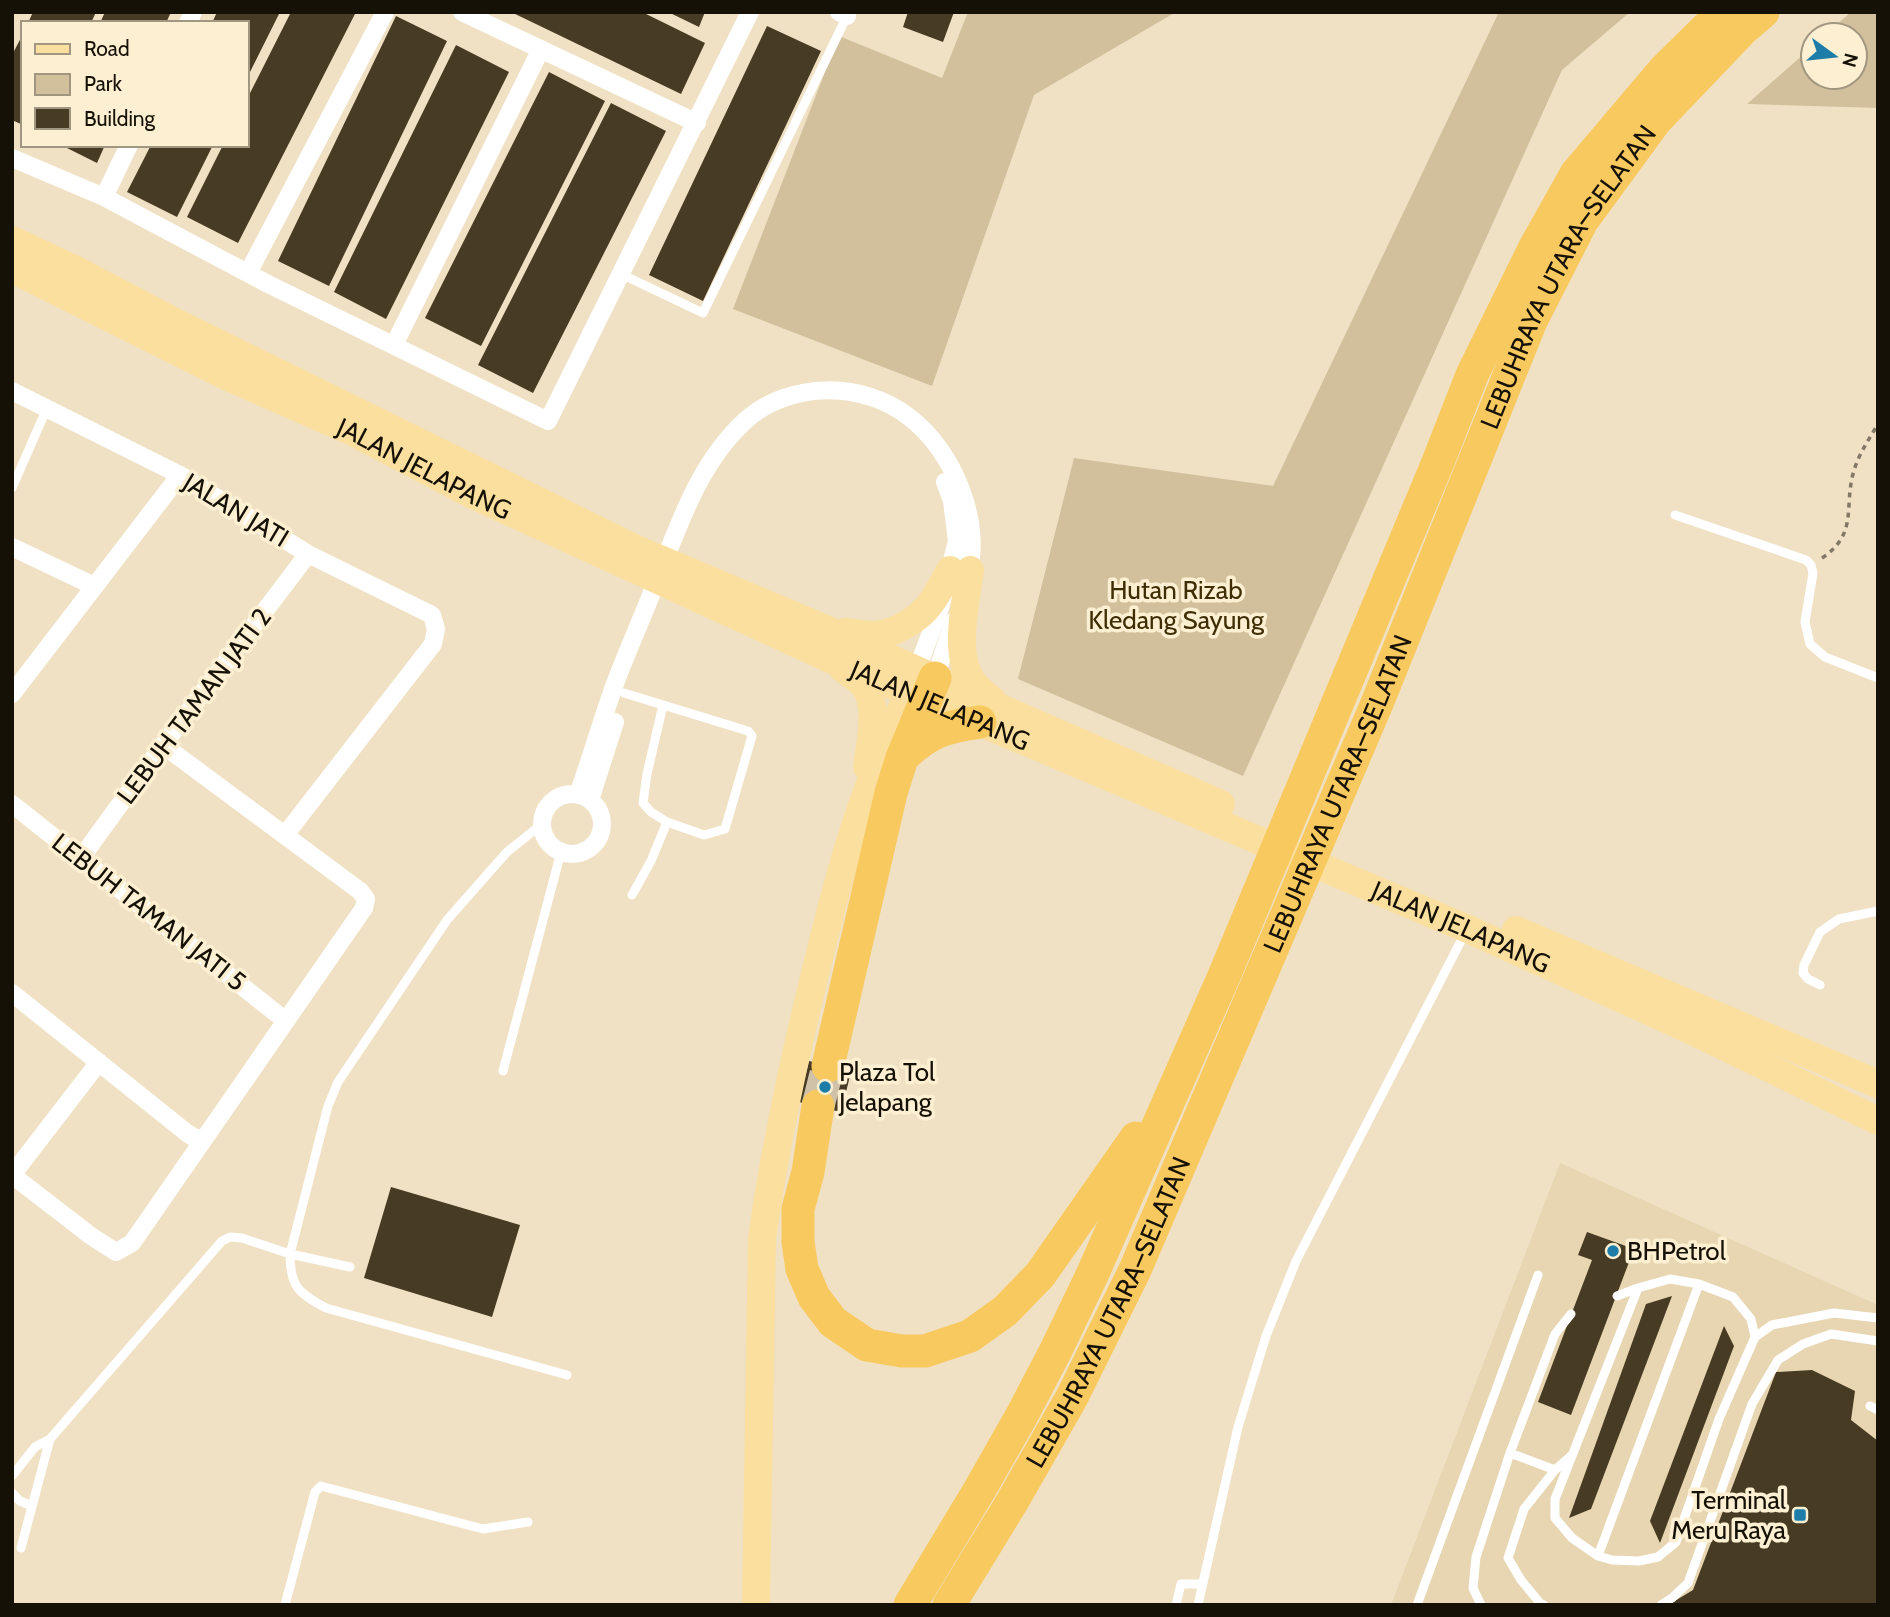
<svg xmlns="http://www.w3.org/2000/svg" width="1890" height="1617" font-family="Cabin,sans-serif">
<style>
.built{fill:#e7d6b1}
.green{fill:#d2c09c}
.building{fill:#473b23}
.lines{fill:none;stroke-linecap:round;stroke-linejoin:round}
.motorway-tunnel{stroke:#cfc2a8;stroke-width:33;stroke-dasharray:33 17;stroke-linecap:butt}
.path{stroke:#827865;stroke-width:3.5;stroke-dasharray:5 5;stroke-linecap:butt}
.service{stroke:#fff;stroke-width:9}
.minor{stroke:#fff;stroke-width:18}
.primary{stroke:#fbdf9e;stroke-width:28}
.motorway{stroke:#f8c95e;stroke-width:33}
.poi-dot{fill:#1e7ca9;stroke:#fdefd1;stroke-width:2.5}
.labels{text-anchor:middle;stroke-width:7;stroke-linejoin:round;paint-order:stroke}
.street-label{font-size:26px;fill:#161107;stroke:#fdefd1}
.park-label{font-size:26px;fill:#3f2e05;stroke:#fdefd1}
.poi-label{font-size:26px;fill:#161107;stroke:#fdefd1;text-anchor:start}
</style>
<rect width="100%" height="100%" fill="#f0e1c4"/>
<path class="built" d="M 1560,1163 L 1878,1305 L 1878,1605 L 1391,1605 Z"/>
<path class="green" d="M 968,12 L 1176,12 L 1034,95 L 932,386 L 733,309 L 839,36 L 942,78 Z
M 1499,12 L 1630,12 L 1562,70 L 1243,776 L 1018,679 L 1074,458 L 1273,486 Z
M 1851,12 L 1878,12 L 1878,108 L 1747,104 L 1813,46 L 1813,77 L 1855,77 L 1855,35 L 1825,35 Z"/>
<path class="building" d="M 33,12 L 96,12 L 91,23 L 28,23 Z
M 105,12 L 171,12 L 166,23 L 100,23 Z
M 217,12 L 280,12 L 247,78 L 247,23 L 212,23 Z
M 291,12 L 356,12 L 238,243 L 187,217 L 223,145 L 247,145 L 247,99 Z
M 511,12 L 642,12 L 705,43 L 681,94 Z
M 668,12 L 705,12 L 699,27 Z
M 908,12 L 954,12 L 943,42 L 903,27 Z
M 396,16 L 447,41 L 329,286 L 278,261 Z
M 767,26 L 821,51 L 703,301 L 649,275 Z
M 23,34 L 23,125 L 12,120 L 12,55 Z
M 456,45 L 509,72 L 386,319 L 334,292 Z
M 549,72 L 605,101 L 481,346 L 425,318 Z
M 611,103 L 666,131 L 533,393 L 478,365 Z
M 61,145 L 105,145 L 97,163 Z
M 151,145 L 213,145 L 177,217 L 127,192 Z
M 809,1061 L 851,1072 L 841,1112 L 799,1102 Z
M 391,1187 L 520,1225 L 492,1317 L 364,1278 Z
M 1587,1232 L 1634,1249 L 1571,1415 L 1538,1402 L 1592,1260 L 1578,1255 Z
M 1672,1296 L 1591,1509 L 1569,1518 L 1646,1304 Z
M 1724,1326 L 1734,1346 L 1660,1543 L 1650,1521 Z
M 1812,1370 L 1855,1391 L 1851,1420 L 1878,1441 L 1878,1605 L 1668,1605 L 1693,1590 L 1776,1372 Z"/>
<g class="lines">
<path class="motorway-tunnel" d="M 818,1106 L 828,1066"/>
<path class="path" d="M 1822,558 C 1858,534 1844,508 1853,474 C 1858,455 1868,441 1878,424"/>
<path class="service" d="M 621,274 L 703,313 L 848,14
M 12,488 L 47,408
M 1675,515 L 1806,560 L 1811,565 L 1813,573 L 1805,622 L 1810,644 L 1825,657 L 1878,678
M 624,693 L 748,731 L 752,736 L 725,829 L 704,835 L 667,822 L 651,812 L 643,803 L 647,774 L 663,705
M 542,824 L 507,852 L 447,920 L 338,1082 L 328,1106 L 290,1254 C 290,1286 298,1293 326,1308 L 567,1375
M 632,895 L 651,861 L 667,822
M 1820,985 L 1808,979 L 1803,973 L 1804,965 L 1820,932 L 1839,919 L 1878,911
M 503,1071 L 561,852
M 1617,1296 L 1638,1288
M 1755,1337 L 1751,1319 L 1733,1297 L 1699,1284 L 1670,1279 L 1638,1288 L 1555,1499 L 1555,1518 L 1572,1538 L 1598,1556 L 1612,1560 L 1639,1561 L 1658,1557 L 1676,1542 L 1719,1419 L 1755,1337 L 1772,1325 L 1834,1313 L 1878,1318
M 1870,1406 L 1878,1410
M 1510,1453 L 1555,1470
M 12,1476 L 35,1447 L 50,1439
M 12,1493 L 20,1501 L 32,1506
M 21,1548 L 50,1439 L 222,1241 L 230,1237 L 242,1238 L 290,1254 L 350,1267
M 1598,1556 L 1699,1284
M 285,1605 L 315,1492 L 321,1486 L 483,1529 L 528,1522
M 1176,1605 L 1181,1584 L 1202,1584
M 1198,1605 L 1238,1427 L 1266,1336 L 1296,1261 L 1465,933
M 1417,1605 L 1538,1275
M 1481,1605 L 1473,1588 L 1476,1557 L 1510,1453 L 1555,1334 L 1571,1314
M 1544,1605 L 1540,1603 L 1521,1580 L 1508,1558 L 1524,1509 L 1555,1470 L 1571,1456
M 1661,1605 L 1672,1598 L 1688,1583 L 1752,1404 L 1778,1360 L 1803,1344 L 1831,1334 L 1878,1341"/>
<path class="minor" d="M 462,12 L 697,123
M 839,12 L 847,16
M 188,23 L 193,12
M 12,158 L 104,197 L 268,284 L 548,421 L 750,12
M 104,197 L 129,145
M 248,273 L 385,12
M 394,345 L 541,49
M 12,391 L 180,475 L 308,554 L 432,615 L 436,629 L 433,644 L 285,835
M 12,547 L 94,586
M 917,670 L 941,605 L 957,541 L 952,501 L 945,482
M 935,678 L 954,621
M 12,694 L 180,475
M542 824a30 30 0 1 1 60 0a30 30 0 1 1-60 0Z
M 578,795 C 590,760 601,724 613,689 C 625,656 640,623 653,590 C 677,531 697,464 746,420 C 790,381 863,381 909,417 C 953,450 984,523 967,577
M 590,800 L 615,722
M 12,804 L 286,1021
M 81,858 L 163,745 L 308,554
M 12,993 L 187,1133 L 195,1138 L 205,1138
M 12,1175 L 91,1236 L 116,1252 L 132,1243 L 364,908 L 366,899 L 360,891 L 163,745
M 12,1175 L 99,1062"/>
<g class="primary">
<path d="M 12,240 L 74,269 L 171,320 L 638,550 L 828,630 L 1003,709 L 1221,804"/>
<path id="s1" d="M 12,269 L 228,377 L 353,432 L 475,496 L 828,658 L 1468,929 L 1686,1028 L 1878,1121"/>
<path d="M 970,570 C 966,602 953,653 972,681 C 977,689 985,694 992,700"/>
<path d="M 845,632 C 854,633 864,635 873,635 C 893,635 918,620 930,604 C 938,594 944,581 950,570"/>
<path d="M 843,669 C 851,674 860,680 865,687 C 879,706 870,745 867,767"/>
<path d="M 1516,930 L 1878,1084"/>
<path d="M 756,1605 L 762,1239 C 774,1151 793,1064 814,978 C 828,921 842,863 861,808 C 877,763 897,719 916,675"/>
</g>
<g class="motorway">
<path d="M 902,758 C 926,733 947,726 980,722"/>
<path d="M 828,1066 L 891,793 L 902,758 L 935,678"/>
<path d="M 818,1106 L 808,1172 L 798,1209 L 798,1242 L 802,1269 L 814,1297 L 833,1322 L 867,1345 L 902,1351 L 925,1351 L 970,1336 L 1005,1311 L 1040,1275 L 1136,1138"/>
<path d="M 910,1605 L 980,1489 L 1022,1415 L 1056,1350 L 1093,1273 L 1224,976 L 1438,462 L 1472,375 L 1535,247 L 1576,174 L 1665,69 L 1723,12"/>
<path id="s2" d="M 949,1605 L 1012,1502 L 1072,1397 L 1135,1270 L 1378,701 L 1531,321 L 1582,221 L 1656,120 L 1742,30 L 1763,12"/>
</g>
</g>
<g class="poi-dot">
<circle cx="825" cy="1087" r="7"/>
<circle cx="1613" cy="1251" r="7"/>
<rect x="1793" y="1508" width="14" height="14" rx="3.5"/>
</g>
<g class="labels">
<g class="street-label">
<text dy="9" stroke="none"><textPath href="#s2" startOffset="1468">LEBUHRAYA UTARA–SELATAN</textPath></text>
<text dy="9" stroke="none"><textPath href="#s1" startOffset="458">JALAN JELAPANG</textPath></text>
<text transform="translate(236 510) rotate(31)" y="9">JALAN JATI</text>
<text dy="9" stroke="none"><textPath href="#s1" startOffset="1026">JALAN JELAPANG</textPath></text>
<text transform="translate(194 706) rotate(-53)" y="9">LEBUH TAMAN JATI 2</text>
<text dy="9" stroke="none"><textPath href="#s2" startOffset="901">LEBUHRAYA UTARA–SELATAN</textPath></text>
<text transform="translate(149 912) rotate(38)" y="9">LEBUH TAMAN JATI 5</text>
<text dy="9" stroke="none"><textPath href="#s1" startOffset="1592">JALAN JELAPANG</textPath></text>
<text dy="9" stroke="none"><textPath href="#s2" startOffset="334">LEBUHRAYA UTARA–SELATAN</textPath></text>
</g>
<g class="park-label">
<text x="1176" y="599">Hutan Rizab<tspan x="1176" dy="30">Kledang Sayung</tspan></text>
</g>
<g class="poi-label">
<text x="839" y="1081">Plaza Tol<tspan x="839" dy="30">Jelapang</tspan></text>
<text x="1627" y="1260">BHPetrol</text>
<text x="1786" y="1509" text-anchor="end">Terminal<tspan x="1786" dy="30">Meru Raya</tspan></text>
</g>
</g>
<rect width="1890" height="1617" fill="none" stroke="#161107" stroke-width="28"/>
<rect x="21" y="21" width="228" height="126" fill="#fdefd1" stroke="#a19680" stroke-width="2"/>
<rect x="35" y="44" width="35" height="10" fill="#fbdf9e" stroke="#a19680" stroke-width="2"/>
<text x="84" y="56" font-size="21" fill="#161107">Road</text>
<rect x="35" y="74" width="35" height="21" fill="#d2c09c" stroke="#a19680" stroke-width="2"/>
<text x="84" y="91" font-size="21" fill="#161107">Park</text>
<rect x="35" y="108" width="35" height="21" fill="#473b23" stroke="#a19680" stroke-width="2"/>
<text x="84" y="126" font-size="21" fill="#161107">Building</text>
<g transform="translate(1834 56) rotate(105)"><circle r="33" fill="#fdefd1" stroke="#a19680" stroke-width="2"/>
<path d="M0-5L12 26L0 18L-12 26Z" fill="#1e7ca9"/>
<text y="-10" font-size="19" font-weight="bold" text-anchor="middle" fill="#161107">N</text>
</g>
</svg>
